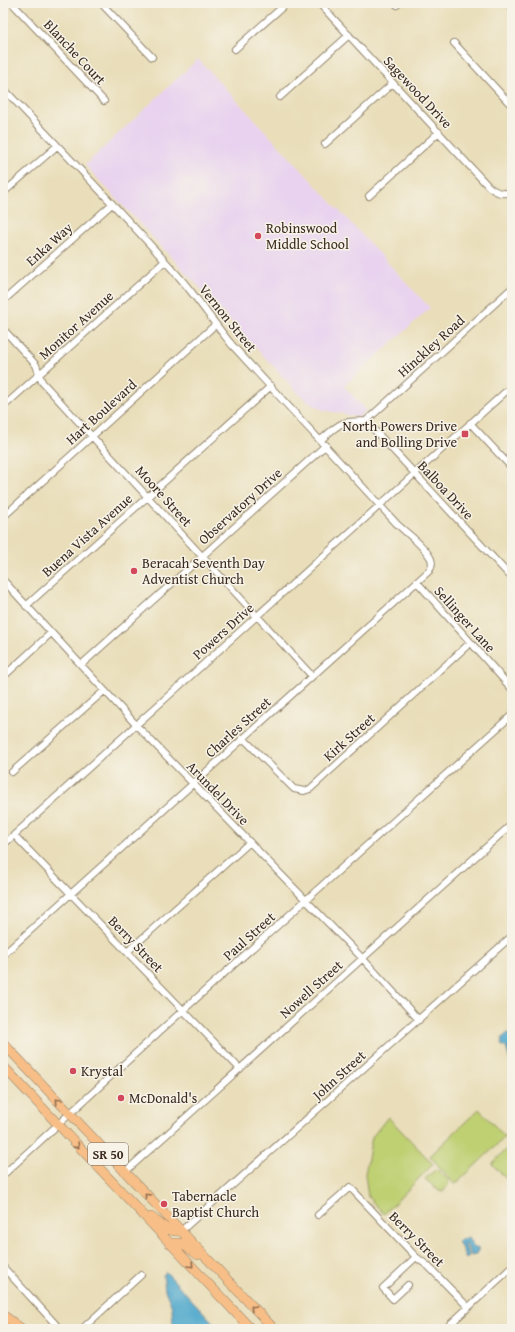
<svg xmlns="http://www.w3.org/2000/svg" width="515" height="1332" font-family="'Gentium Book Plus',serif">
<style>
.built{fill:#e8d2ef}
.green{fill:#bfd073;stroke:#7d7d48}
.water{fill:#4fa8cc;stroke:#456975}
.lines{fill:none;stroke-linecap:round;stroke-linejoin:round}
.minor-casing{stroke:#92846c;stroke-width:8}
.highway-casing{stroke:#92846c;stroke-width:10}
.minor{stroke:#fff;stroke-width:6}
.highway{stroke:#f7be87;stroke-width:9}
.oneway{stroke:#906d4d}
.poi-dot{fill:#d1495b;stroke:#f7f3e8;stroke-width:1.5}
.labels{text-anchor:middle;stroke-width:3;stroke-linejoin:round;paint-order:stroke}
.shield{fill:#f7f3e8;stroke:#73665b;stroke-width:1}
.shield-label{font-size:13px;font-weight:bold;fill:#3b2a1e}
.street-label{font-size:14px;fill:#3b2a1e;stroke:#f7f3e8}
.poi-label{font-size:14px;fill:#3b2a1e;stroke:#f7f3e8;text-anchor:start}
</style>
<rect width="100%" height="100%" fill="#f7f3e8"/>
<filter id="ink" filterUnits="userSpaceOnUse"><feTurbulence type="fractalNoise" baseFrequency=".025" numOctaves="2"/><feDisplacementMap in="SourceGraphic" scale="8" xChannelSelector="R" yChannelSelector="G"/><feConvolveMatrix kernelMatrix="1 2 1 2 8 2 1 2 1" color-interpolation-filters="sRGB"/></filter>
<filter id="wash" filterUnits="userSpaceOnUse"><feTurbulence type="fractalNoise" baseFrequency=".012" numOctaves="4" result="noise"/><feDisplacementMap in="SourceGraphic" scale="16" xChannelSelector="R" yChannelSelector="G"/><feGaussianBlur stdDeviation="0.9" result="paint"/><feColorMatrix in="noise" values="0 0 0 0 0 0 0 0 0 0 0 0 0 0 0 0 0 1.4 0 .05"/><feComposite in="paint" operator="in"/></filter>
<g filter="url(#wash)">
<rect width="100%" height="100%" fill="#e9deb9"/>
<path class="built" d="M 198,59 L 430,308 L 344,386 L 366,410 L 359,417 L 323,410 L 315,406 L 301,396 L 85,165 Z"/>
<path class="green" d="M 479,1109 L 505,1137 L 455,1185 L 430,1156 Z
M 388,1117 L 433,1164 L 384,1214 L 368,1197 L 365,1174 L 372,1137 Z
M 512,1143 L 512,1178 L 508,1181 L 492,1164 Z
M 436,1169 L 449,1180 L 448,1185 L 443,1192 L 439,1191 L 425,1179 Z"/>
<path class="water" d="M 508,1033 L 512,1034 L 512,1064 L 510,1061 L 506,1047 L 501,1045 L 502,1038 Z
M 468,1237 L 473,1247 L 479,1249 L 475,1255 L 471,1256 L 466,1243 L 464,1243 L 469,1256 L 466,1258 L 458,1241 Z
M 166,1272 L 219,1329 L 173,1329 L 172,1307 L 165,1290 L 163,1275 Z"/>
</g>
<g filter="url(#ink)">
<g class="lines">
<defs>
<path id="minor" d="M 12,3 L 104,101
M 101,3 L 152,57
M 319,3 L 489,187 C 496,192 503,196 512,191
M 508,3 L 512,7
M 397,5 L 399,3
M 454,43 L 512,106
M 235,49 L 287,3
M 3,88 C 62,151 123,213 180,278 C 198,299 214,323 232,345 L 396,523 C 406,533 425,546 431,559 C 433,564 432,567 429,571 L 3,955
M 280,97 L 349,35
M 325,144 L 393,83
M 3,193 L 57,146
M 369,196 L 439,132
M 3,301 L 112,204
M 3,329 L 36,365 L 42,382 L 312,676
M 3,407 L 165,261
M 366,421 L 512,288
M 470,423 L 512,468
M 321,440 C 340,423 340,421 366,421 L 512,578
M 3,517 L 215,325
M 3,580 L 139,728 L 363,959 L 419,1020
M 417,582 L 512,689
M 26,606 L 271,386
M 81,665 L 326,445
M 3,677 L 51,633
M 243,738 L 294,789 L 304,791 L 310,789 L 470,643
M 12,772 L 104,691
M 14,835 L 240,1069
M 3,845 L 512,386
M 127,952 L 249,843
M 125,1172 L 512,824
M 3,1175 L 160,1031 L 512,715
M 318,1215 L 350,1187 L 416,1257 L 428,1266 L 468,1307
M 181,1231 L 512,936
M 3,1267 L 60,1329
M 408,1285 L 393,1299 L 383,1288 L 416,1257
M 82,1329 L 141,1275
M 445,1329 L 512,1267"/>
<path id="highway" d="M 3,1043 L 274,1329
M 3,1066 L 251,1329
M 151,1217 C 161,1224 168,1233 181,1231
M 169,1243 L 181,1243 L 198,1255
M 3,1315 L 22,1329"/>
</defs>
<use href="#minor" class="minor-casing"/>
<use href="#highway" class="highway-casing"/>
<use href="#minor" class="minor"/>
<use href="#highway" class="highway"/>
</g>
<defs><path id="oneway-chevron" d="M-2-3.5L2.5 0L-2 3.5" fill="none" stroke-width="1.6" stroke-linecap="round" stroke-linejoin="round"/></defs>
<g class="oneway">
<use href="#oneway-chevron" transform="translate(58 1101) rotate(-133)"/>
<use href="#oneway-chevron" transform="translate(77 1146) rotate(46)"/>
<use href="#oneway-chevron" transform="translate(147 1196) rotate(-134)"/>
<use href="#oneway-chevron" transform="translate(191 1265) rotate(47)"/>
<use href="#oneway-chevron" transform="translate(253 1308) rotate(-134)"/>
</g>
</g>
<g class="poi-dot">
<circle cx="258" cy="236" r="4"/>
<rect x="461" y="430" width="8" height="8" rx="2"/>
<circle cx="134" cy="571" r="4"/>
<circle cx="73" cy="1071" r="4"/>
<circle cx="121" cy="1098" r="4"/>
<circle cx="164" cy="1204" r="4"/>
</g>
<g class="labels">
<rect class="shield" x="88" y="1143" width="40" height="22" rx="3"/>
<g class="shield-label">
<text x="108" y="1159">SR 50</text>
</g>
<g class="street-label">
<text transform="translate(75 52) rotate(47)" y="5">Blanche Court</text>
<text transform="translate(418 92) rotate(47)" y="5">Sagewood Drive</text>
<text transform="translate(49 244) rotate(-42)" y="5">Enka Way</text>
<text transform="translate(228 318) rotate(51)" y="5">Vernon Street</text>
<text transform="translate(76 325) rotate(-42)" y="5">Monitor Avenue</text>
<text transform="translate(431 346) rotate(-42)" y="5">Hinckley Road</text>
<text transform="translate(101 412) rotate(-42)" y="5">Hart Boulevard</text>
<text transform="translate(446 490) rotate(47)" y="5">Balboa Drive</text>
<text transform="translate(164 496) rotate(48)" y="5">Moore Street</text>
<text transform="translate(240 506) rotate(-42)" y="5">Observatory Drive</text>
<text transform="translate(87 535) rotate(-42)" y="5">Buena Vista Avenue</text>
<text transform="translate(465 619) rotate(48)" y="5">Sellinger Lane</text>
<text transform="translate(223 631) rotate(-42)" y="5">Powers Drive</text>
<text transform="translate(238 727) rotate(-42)" y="5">Charles Street</text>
<text transform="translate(349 737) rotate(-42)" y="5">Kirk Street</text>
<text transform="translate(218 793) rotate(46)" y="5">Arundel Drive</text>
<text transform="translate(249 936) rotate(-42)" y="5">Paul Street</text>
<text transform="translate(136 944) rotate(46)" y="5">Berry Street</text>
<text transform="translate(311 989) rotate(-42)" y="5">Nowell Street</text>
<text transform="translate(339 1075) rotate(-42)" y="5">John Street</text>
<text transform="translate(417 1239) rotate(45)" y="5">Berry Street</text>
</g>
<g class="poi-label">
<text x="266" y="233">Robinswood<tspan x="266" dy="16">Middle School</tspan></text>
<text x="457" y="431" text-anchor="end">North Powers Drive<tspan x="457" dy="16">and Bolling Drive</tspan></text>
<text x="142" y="568">Beracah Seventh Day<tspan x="142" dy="16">Adventist Church</tspan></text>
<text x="81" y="1076">Krystal</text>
<text x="129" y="1103">McDonald's</text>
<text x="172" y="1201">Tabernacle<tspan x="172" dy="16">Baptist Church</tspan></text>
</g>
</g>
<rect width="515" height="1332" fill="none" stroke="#f7f3e8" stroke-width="16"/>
</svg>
